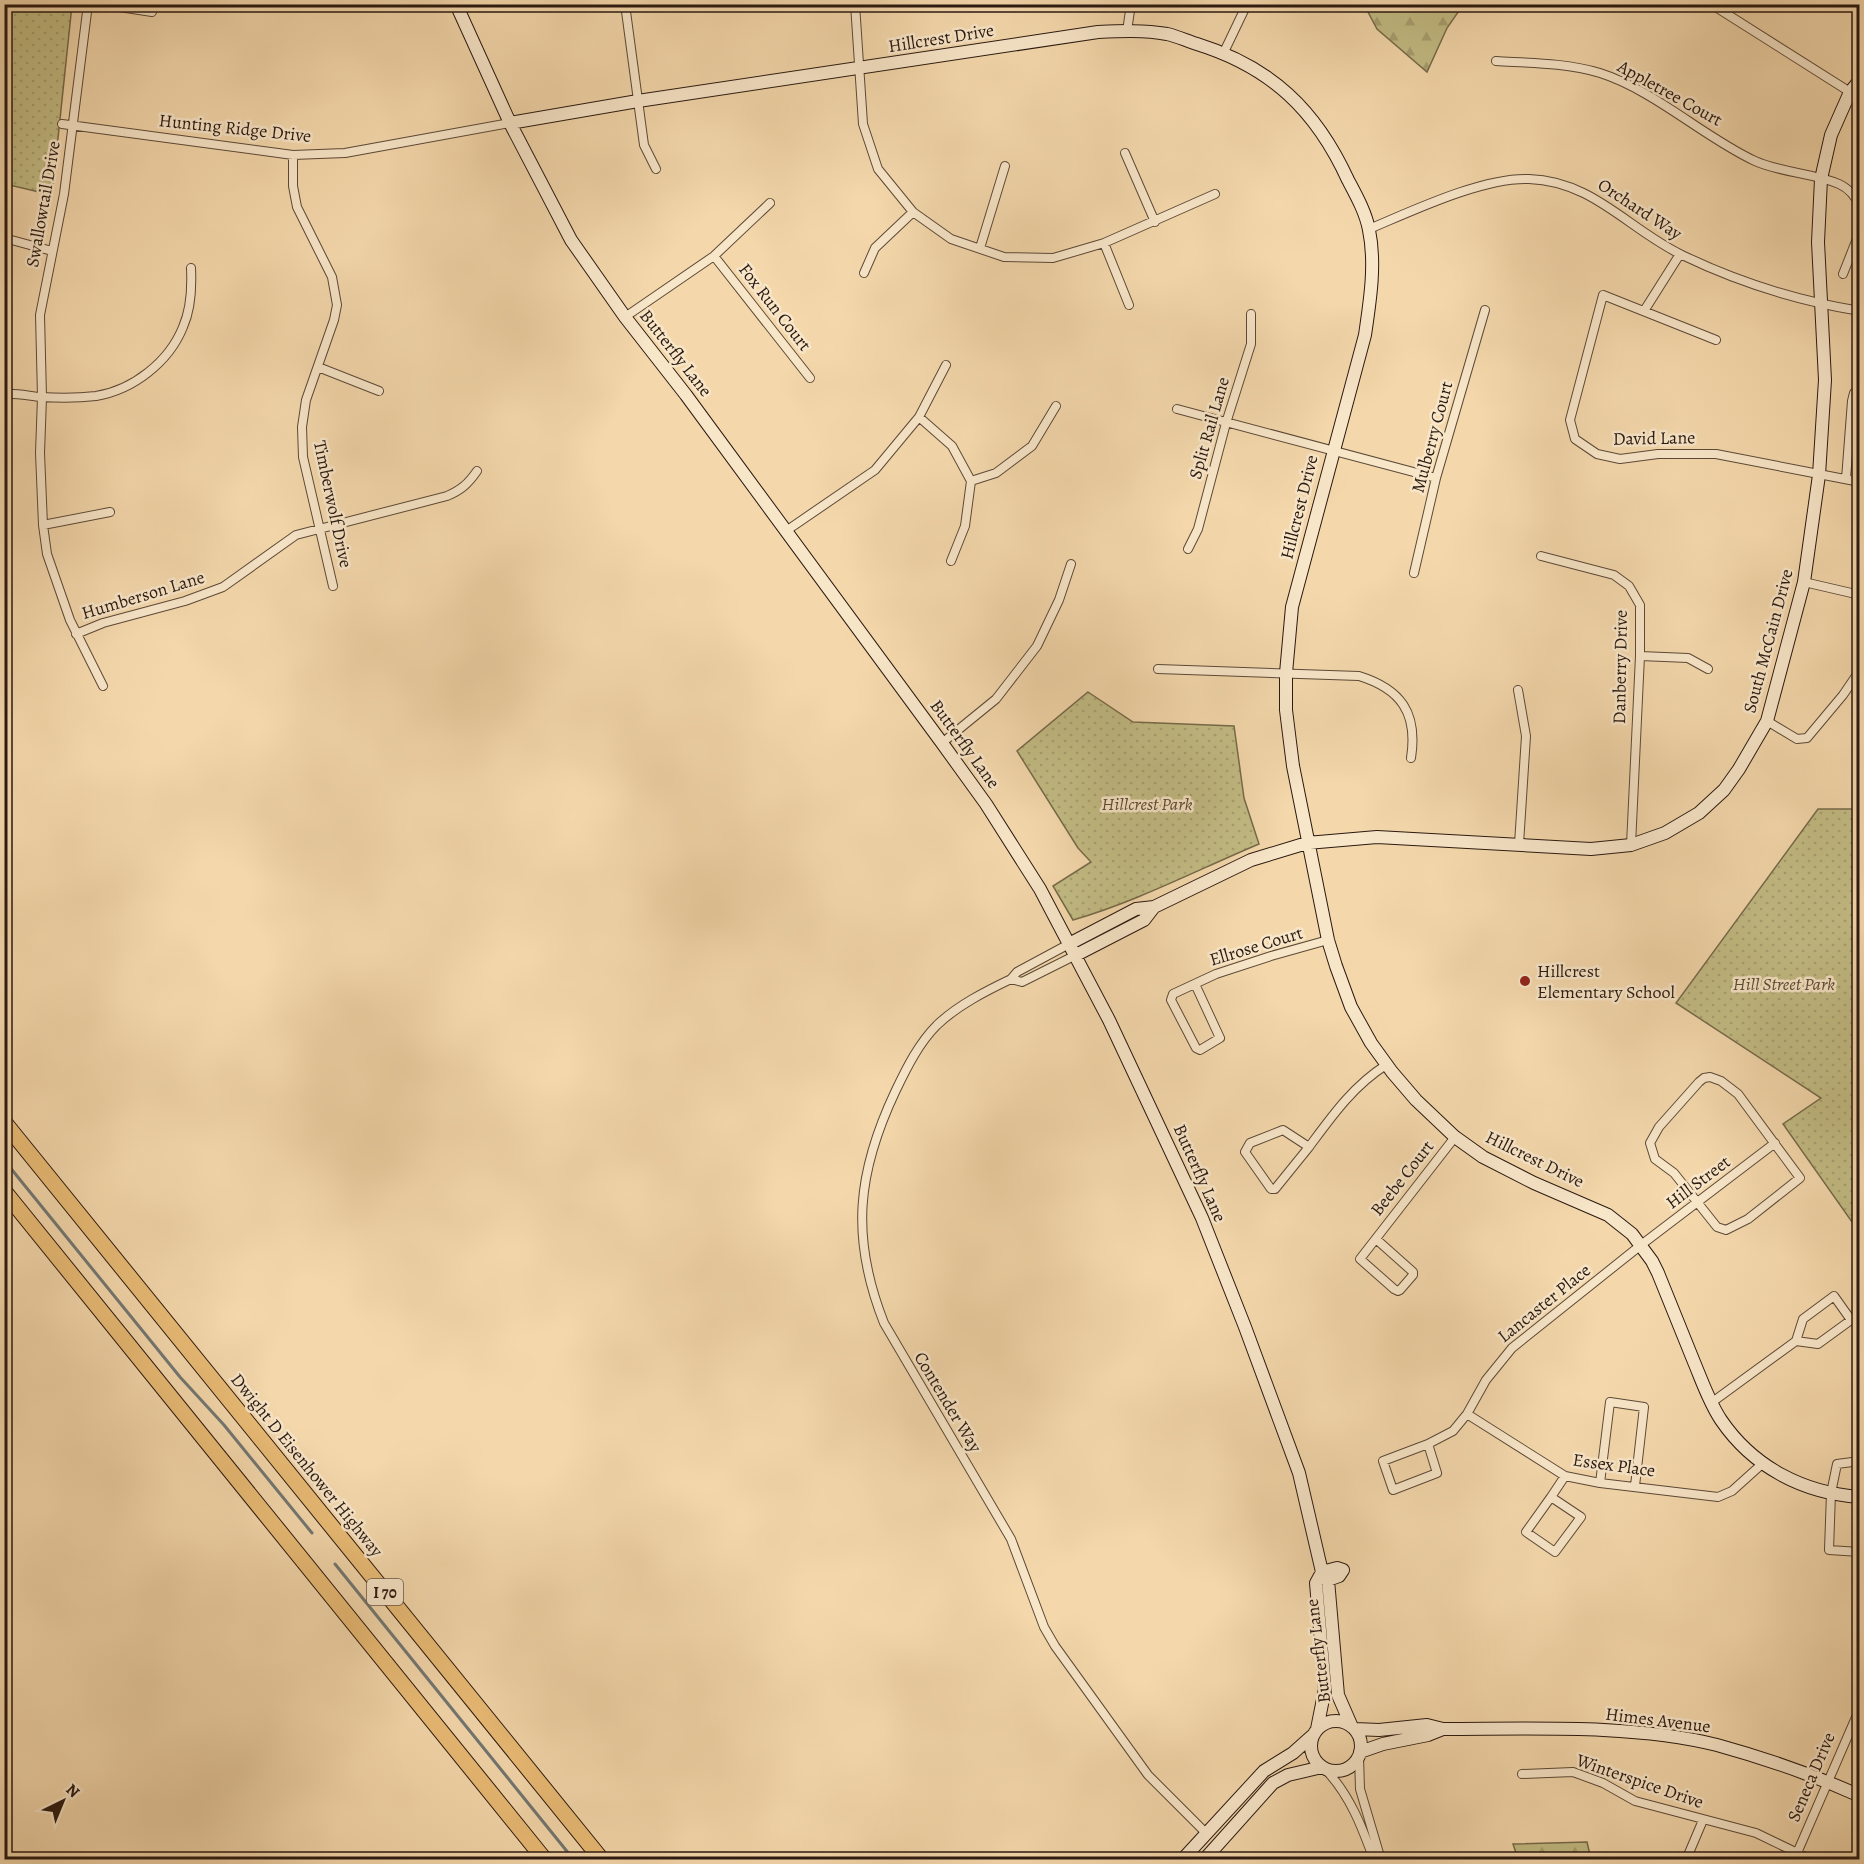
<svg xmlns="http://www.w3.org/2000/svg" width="1864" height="1864" font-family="Alegreya,serif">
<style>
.forest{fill:url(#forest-firs);stroke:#766a4a;stroke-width:1.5}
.park{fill:url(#park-dots);stroke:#766a4a;stroke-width:1.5}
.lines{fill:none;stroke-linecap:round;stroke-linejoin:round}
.stream{stroke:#727774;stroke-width:3}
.street-casing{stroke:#5c4937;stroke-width:10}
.secondary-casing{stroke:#2a1910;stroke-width:14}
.highway-casing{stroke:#2a1910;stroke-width:17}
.street{stroke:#f8e6c9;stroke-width:8}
.secondary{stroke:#f8e6c9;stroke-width:12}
.highway{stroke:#eabc76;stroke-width:15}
.poi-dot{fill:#8f2418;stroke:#f8e6c9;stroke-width:2}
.labels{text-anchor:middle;stroke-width:5;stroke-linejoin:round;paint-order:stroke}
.shield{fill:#f8e6c9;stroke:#685648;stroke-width:1.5}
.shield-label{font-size:16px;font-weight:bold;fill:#2a1910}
.street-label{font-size:18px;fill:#2a1910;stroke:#f8e6c9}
.park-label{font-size:18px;font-style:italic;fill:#584a33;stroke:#f8e6c9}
.poi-label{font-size:18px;fill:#2a1910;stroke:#f8e6c9;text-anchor:start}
</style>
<defs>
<pattern id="forest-firs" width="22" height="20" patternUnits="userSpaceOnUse" patternTransform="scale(1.5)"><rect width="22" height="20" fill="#c3bc84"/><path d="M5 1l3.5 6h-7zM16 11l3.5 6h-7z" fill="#a8a171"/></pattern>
<pattern id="park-dots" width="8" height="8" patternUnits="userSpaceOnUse" patternTransform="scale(1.5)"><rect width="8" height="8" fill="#c3bc84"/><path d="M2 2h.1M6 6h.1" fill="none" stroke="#a8a171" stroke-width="1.8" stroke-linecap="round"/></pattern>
</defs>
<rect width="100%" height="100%" fill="#f4d8ac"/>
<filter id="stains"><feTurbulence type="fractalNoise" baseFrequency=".00333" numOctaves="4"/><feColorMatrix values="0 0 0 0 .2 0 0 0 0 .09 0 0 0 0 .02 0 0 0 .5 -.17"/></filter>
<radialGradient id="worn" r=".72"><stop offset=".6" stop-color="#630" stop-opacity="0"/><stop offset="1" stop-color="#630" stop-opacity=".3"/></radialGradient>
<path class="forest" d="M 1371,5 L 1371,4 L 1463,5 L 1447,28 L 1427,72 L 1377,29 L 1368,12 Z
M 1587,1842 L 1591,1859 L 1518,1859 L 1513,1844 Z"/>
<path class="park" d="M 4,5 L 72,5 L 52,195 L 5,184 Z
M 1088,692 L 1133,722 L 1234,726 L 1244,798 L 1259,844 C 1197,870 1138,901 1073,920 L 1053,886 L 1091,862 L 1078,848 L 1017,751 Z
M 1818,809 L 1859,809 L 1859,1232 L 1783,1124 L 1821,1098 L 1676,1003 Z"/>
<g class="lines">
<path class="stream" d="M 4,1160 L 180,1377 L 224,1425 L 312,1533
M 335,1564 L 574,1860"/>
<defs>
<path id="street" d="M 88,4 L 64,194 L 40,315 L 42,397 L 40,453 L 43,525 L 47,554 L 70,620 L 103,686
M 100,4 L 152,12
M 625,4 L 644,145 L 656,169
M 855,4 L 863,124 L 878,169 L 913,212 L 951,239 L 1004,257 L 1053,258 L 1104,243 L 1215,194
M 1711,4 L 1850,92
M 1127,31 L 1131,4
M 1224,52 L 1247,4
M 1496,61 C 1531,63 1567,63 1600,73 C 1654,90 1705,138 1755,161 C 1782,173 1813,173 1839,184 C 1848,188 1856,197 1860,207
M 62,124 L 293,155 L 345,153 L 510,123
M 1125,153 L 1155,222
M 293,155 L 293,186 L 297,207 L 332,277 L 337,305 L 334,320 L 306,400 L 302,427 L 303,457 L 333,586
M 1369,229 C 1412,211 1483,177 1529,179 C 1593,181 1628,229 1682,255 C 1738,282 1798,301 1860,311
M 4,238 L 52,251
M 1104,243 L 1129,305
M 980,248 L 1005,166
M 714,256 L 810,378
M 864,273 L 875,248 L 913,212
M 1843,274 L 1860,231
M 1644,311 L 1680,254
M 625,317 L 714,256 L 770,203
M 1716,340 L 1603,295 L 1570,420 L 1575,439 L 1597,454 L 1620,459 L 1658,454 L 1716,454 L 1860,482
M 318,367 L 379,391
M 4,394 C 17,393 29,396 41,397 C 58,398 79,398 96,396 C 133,390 169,362 183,327 C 191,309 192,288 191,268
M 1177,409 L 1436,478
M 919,417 L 952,446 L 971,481 L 965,526 L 951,561
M 1846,479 L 1852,401 L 1854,393 L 1860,390
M 971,481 L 996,473 L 1032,446 L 1056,406
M 43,525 L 110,512
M 786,531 L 875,470 L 919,417 L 946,365
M 1188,549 L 1198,529 L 1226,423 L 1251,344 L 1251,314
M 1541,556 L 1614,575 L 1629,586 L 1640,605 L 1640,656 L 1631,845
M 1414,573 L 1436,478 L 1485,310
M 1804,582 L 1860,595
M 76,634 L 103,623 L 185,601 L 223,587 L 296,535 L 447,496 C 461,490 468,484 477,471
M 1640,656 L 1688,658 L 1708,669
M 1158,669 L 1359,676 C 1401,689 1418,713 1411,758
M 1518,690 L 1526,736 L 1519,844
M 1767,721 L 1797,739 L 1807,738 L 1843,695 L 1860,670
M 942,743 L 996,699 L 1037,646 L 1059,600 L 1071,564
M 1069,944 L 1017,972 L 1011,979 C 986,991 958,1005 937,1025 C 919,1043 907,1067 896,1090 C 857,1172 850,1237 884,1323 L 1011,1539 L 1044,1627 L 1055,1646 L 1148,1775 L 1206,1833
M 1011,979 L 1022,982 L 1076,955
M 1195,984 L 1220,1038 L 1200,1050 L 1196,1048 L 1171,1000 L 1173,994 L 1216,974 L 1271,956 L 1328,940
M 1710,1077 L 1721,1081 L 1738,1094 L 1800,1178 L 1748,1219 L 1726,1230 L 1717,1227 L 1674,1173 L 1655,1159 L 1650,1143 L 1659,1127 L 1699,1082 L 1704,1078 Z
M 1283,1130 L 1309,1147 L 1275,1189 L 1271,1189 L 1245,1152 L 1250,1143 Z
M 1309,1147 C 1332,1116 1353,1086 1386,1065
M 1376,1239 L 1413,1272 L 1413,1275 L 1400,1290 L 1398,1291 L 1394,1289 L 1360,1259 L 1455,1137
M 1834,1296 L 1851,1320 L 1818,1344 L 1796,1341 L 1803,1319 Z
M 1711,1403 L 1796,1341
M 1467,1414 L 1565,1476 L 1600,1483 L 1718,1497 L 1732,1491 L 1762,1464
M 1428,1444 L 1383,1461 L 1393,1490 L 1437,1473 L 1428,1444 L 1453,1431 L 1467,1414 L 1486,1380 L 1512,1348 L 1641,1245 L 1775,1143
M 1860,1461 L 1837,1464 L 1831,1493 L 1829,1550 L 1860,1552
M 1600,1483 L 1610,1402 L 1644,1407 L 1635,1486
M 1551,1497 L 1526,1532 L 1555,1552 L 1581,1517 L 1551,1497 L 1565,1476
M 1359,1756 L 1360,1789 L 1381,1860
M 1325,1769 C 1350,1795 1362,1827 1374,1860
M 1522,1774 L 1573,1772 L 1603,1783 L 1635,1801 L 1756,1833 L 1812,1860
M 1686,1860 L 1703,1820
M 1794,1860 L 1860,1708"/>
<path id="secondary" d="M 456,4 L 510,123 L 571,240 L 625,317 L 686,395 L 942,743 L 986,804 L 1040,889 L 1109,1020 L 1202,1218 L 1245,1327 L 1299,1473 L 1322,1572 L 1328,1580 L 1338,1695 L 1352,1727
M 510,123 L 638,101 L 1098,32 C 1121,31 1144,30 1167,34 C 1177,36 1187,41 1197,44 C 1271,67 1316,110 1348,180 C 1356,195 1366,213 1369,230 C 1376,264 1370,301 1365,335 L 1292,607 L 1286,673 L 1286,710 L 1293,766 L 1328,940 L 1336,966 L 1351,1007 L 1371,1043 L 1392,1072 L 1416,1100 L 1455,1137 L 1483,1157 L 1534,1183 L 1608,1215 L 1632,1234 L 1652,1261 L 1658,1273 C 1670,1302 1682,1332 1694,1362 C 1702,1381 1709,1402 1721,1420 C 1753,1467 1803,1493 1860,1497
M 1069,944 L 1136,909 L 1154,907 L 1251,860 L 1307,843 L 1377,837 L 1591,849 L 1631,845 L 1665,833 L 1699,813 L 1724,790 L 1739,769 L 1767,721 L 1804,582 L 1819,475 L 1825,380 L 1818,242 L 1821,179 L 1831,135 L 1850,92 L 1860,80
M 1076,955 L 1144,920 L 1154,907
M 1322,1572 L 1337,1568 L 1343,1570 L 1339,1576 L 1328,1580
M1311 1746a25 25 0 1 1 50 0a25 25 0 1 1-50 0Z
M 1317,1729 L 1325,1689 L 1316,1583 L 1322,1572
M 1355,1729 L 1379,1730 L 1427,1725 L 1443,1729 C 1530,1729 1633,1724 1717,1745 C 1764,1758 1816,1776 1860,1796
M 1360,1752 L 1383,1744 L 1428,1735 L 1443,1729
M 1182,1860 L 1264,1771 L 1293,1753 L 1312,1736
M 1204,1860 L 1273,1783 L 1288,1775 L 1322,1767"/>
<path id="highway" d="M 4,1122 L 602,1860
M 4,1191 L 545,1860"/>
</defs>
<use href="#street" class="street-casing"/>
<use href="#secondary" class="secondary-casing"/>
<use href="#highway" class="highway-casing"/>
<use href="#street" class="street"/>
<use href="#secondary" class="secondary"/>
<use href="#highway" class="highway"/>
</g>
<circle class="poi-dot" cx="1525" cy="981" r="6"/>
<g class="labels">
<rect class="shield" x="367" y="1579" width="36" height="26" rx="4.5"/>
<g class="shield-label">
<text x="385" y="1598">I 70</text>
</g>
<g class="street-label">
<text transform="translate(941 38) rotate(-9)" y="6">Hillcrest Drive</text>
<text transform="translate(1670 93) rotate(29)" y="6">Appletree Court</text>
<text transform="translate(235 128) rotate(6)" y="6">Hunting Ridge Drive</text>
<text transform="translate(43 204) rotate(-80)" y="6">Swallowtail Drive</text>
<text transform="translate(1640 209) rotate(33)" y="6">Orchard Way</text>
<text transform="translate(775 307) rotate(52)" y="6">Fox Run Court</text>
<text transform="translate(676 353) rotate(52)" y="6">Butterfly Lane</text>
<text transform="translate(1209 428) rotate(-74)" y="6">Split Rail Lane</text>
<text transform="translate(1432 437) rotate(-75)" y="6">Mulberry Court</text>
<text transform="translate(1654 438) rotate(-1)" y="6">David Lane</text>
<text transform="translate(333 504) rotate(78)" y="6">Timberwolf Drive</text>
<text transform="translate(1299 507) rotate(-76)" y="6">Hillcrest Drive</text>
<text transform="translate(143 595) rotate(-17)" y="6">Humberson Lane</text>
<text transform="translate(1768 641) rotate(-75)" y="6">South McCain Drive</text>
<text transform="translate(1620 667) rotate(-89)" y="6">Danberry Drive</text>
<text transform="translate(965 744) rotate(54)" y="6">Butterfly Lane</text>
<text transform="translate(1256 946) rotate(-17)" y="6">Ellrose Court</text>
<text transform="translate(1535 1159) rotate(26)" y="6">Hillcrest Drive</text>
<text transform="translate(1200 1173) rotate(66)" y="6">Butterfly Lane</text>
<text transform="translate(1402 1178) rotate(-52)" y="6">Beebe Court</text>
<text transform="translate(1698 1182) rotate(-37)" y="6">Hill Street</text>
<text transform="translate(1544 1303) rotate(-39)" y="6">Lancaster Place</text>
<text transform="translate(948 1402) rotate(59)" y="6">Contender Way</text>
<text transform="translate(307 1465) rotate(51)" y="6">Dwight D Eisenhower Highway</text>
<text transform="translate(1614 1465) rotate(8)" y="6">Essex Place</text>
<text transform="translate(1318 1651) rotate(-97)" y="6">Butterfly Lane</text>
<text transform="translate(1658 1720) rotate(7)" y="6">Himes Avenue</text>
<text transform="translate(1811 1777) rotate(-67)" y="6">Seneca Drive</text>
<text transform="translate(1640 1781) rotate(19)" y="6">Winterspice Drive</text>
</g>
<g class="park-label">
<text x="1147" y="810">Hillcrest Park</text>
<text x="1784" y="990">Hill Street Park</text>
</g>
<g class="poi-label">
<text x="1537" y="977">Hillcrest<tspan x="1537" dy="21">Elementary School</tspan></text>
</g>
</g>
<rect width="1864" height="1864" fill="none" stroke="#f4d8ac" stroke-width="24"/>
<rect x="6" y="6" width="1852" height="1852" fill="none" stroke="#2a1910" stroke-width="3"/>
<rect x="12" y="12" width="1840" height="1840" fill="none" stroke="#2a1910" stroke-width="1.5"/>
<g transform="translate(63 1801) rotate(43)" stroke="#f8e6c9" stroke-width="4.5" paint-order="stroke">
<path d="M0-4.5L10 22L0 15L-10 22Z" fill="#2a1910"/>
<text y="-9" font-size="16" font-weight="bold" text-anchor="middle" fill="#2a1910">N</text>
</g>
<rect width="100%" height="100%" filter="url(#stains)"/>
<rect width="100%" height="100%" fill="url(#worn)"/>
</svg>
